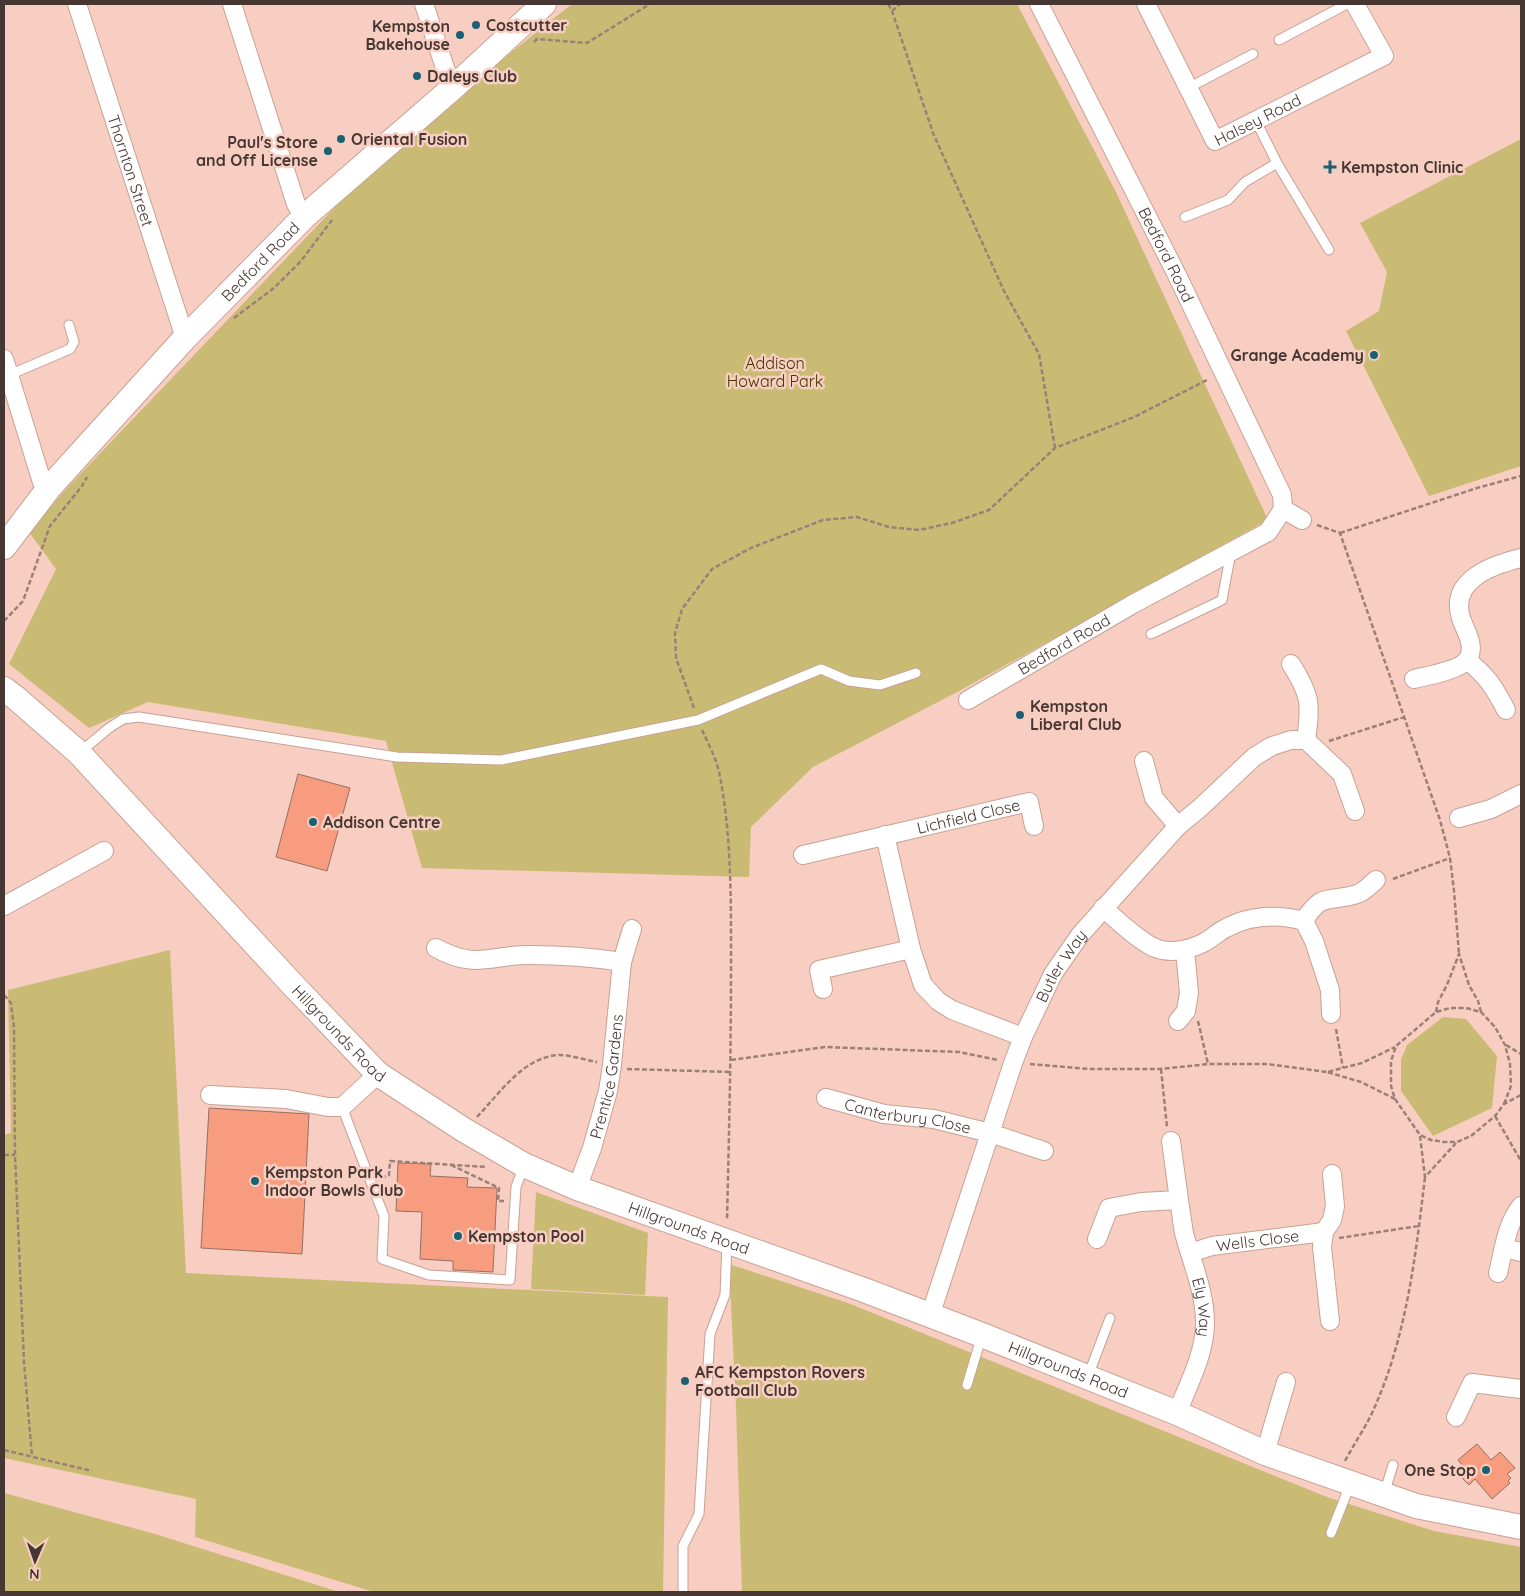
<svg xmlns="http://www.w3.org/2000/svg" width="1525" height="1596" font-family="Quicksand,sans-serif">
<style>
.green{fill:#cabb74}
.building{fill:#f89c80;stroke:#957065}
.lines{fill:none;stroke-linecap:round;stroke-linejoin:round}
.lane-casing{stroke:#c9a194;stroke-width:11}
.street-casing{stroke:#c9a194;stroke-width:20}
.secondary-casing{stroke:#c9a194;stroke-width:26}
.path{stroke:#9c8077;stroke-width:2.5;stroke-dasharray:5 2.5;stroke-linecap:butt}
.lane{stroke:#fff;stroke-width:9}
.street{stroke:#fff;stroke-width:18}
.secondary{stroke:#fff;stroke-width:24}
.poi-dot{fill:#1b6172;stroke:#f7cec1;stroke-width:2}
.labels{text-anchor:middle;stroke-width:5;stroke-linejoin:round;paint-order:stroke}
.poi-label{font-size:16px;font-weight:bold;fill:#473732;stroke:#f7cec1;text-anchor:start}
.street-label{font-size:16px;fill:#473732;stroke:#f7cec1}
.park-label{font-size:16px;fill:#433900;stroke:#f7cec1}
</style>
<rect width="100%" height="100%" fill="#f7cec1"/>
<path class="green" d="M 572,4 L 1017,4 L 1115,190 L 1268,520 L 959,691 L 813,767 L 751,827 L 749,877 L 422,868 L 386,741 L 148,702 L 89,728 L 9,664 L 56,569 L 29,532 L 67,488 L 338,204 L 490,69 Z
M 1521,139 L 1521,466 L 1429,496 L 1346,331 L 1379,311 L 1387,272 L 1360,223 Z
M 170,950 L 186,1273 L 668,1297 L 663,1592 L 374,1592 L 195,1537 L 196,1499 L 4,1458 L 4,1135 L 11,1133 L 8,990 Z
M 1443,1017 L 1466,1019 L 1497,1056 L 1492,1108 L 1433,1136 L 1401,1091 L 1401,1060 L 1407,1045 Z
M 536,1192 L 648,1233 L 645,1295 L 531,1289 Z
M 729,1264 L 848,1303 L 1327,1497 L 1434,1531 L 1521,1547 L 1521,1592 L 742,1592 L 736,1407 Z
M 4,1493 L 155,1534 L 339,1592 L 4,1592 Z"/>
<path class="building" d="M 298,774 L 350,788 L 327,871 L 276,857 Z
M 209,1108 L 309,1114 L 302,1254 L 201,1248 Z
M 398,1163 L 431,1164 L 430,1176 L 468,1178 L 467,1187 L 497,1188 L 493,1272 L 453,1270 L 453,1261 L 420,1259 L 422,1212 L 396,1211 Z
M 1477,1444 L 1491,1460 L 1500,1452 L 1515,1468 L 1507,1474 L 1511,1478 L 1508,1481 L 1510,1483 L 1492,1499 L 1475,1479 L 1469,1485 L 1456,1472 L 1463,1466 L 1458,1460 Z"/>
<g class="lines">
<defs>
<path id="lane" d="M 1279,40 L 1347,4
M 1188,88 L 1253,54
M 1277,163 L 1329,250
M 1185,217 L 1228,200 L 1245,182 L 1277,163 L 1256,121
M 9,375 L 70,349 L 74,342 L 69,325
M 1151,634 L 1222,600 L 1231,552
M 79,753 L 109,728 L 123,719 L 139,717 L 397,757 L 501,760 L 698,720 L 821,669 L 849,681 L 880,685 L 916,673
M 342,1107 L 384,1216 L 382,1259 L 429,1275 L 510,1280 L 516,1187 L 524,1165
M 1088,1376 L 1110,1318
M 967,1385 L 982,1335
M 1384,1494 L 1393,1465
M 1331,1533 L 1350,1485
M 683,1592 L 683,1546 L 699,1514 L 710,1334 L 725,1295 L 727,1242"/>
<g id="street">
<path id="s1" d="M 77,4 L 185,338"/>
<path d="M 232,4 L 296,204 L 304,217"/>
<path d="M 424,4 L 446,71 L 455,86"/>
<path id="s2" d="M 1039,4 L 1177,275 L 1282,495 L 1283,509 L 1302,520"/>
<path id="s3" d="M 1146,4 L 1215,141 L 1384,56 L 1355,4"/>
<path d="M 4,359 L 42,482 L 49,488"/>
<path d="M 1467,660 C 1488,677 1494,687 1506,710"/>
<path d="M 1291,664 C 1311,696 1311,703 1306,740"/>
<path d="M 1414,679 C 1426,676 1461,670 1468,659 C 1476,645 1465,631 1461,618 C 1449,580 1492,565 1521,558"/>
<path id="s4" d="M 968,700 L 1133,604 L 1268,532 L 1283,509"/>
<path d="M 1144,761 L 1154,798 L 1178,826"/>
<path d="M 1459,818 L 1491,809 L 1521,794"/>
<path d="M 885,835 L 911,949 L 923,985 L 938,1001 L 952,1010 L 1023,1037"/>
<path id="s5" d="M 803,855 L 1029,802 L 1034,826"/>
<path d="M 4,906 L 104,851"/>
<path d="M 1103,908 C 1119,921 1136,939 1155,948 C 1170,954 1189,950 1203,943 C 1211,939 1218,932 1226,928 C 1250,915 1278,914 1304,921 L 1314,941 L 1330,990 L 1331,1014"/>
<path d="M 1304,921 C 1322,891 1329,903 1357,894 C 1364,892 1370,885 1376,880"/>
<path d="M 436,948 C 476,970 489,955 529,955 C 560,955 591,957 622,962"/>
<path d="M 823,989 L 819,970 L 911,949"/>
<path d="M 1178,1021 L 1186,1011 L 1189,993 L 1185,950"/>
<path d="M 210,1095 L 286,1099 L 328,1107 L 342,1107 L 378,1074"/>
<path id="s6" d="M 826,1098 L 884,1114 L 934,1119 L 990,1133 L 1044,1151"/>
<path d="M 1171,1141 L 1179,1200"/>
<path id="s7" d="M 577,1188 L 592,1148 L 608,1091 L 612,1065 L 622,962 L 632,929"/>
<path id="s8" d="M 1097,1239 L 1109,1208 L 1141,1202 L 1179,1200 C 1181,1211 1182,1222 1184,1233 C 1192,1263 1205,1292 1205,1323 C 1205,1354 1188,1385 1177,1413"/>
<path d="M 1504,1248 L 1521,1252"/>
<path id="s9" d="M 1190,1253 L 1212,1246 L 1324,1232"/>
<path d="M 1498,1273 C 1504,1249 1506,1225 1521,1206"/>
<path id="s10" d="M 930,1316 L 1013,1063 L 1023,1037 L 1053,974 L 1080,935 L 1178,826 L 1200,808 L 1254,757 L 1272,746 L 1291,740 L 1306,740 L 1342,774 L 1355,811"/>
<path d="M 1330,1321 L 1322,1247 L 1324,1232 L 1332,1220 L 1335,1206 L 1332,1174"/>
<path d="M 1456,1417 L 1472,1383 L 1521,1389"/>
<path d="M 1265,1453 L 1286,1382"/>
</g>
<g id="secondary">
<path id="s11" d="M 4,547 L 49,488 L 185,338 L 304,217 L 455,86 L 544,4"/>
<path id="s12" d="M 4,689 L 16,698 L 79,753 L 292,984 L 378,1074 L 464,1130 L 524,1165 L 577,1188 L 864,1290 L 982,1335 L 1177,1413 L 1265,1453 L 1416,1506 L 1521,1527"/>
</g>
</defs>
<use href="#lane" class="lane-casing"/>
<use href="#street" class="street-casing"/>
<use href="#secondary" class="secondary-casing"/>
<path class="path" d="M 888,4 L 892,11 L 933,133 L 1004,291 L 1039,354 L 1055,448
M 892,11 L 900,4
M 534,42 L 537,39 L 587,43 L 650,4
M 234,318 L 274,288 L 301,261 L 332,220
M 1317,525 L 1340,533 L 1440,820 L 1450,858 L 1454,891 L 1459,954
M 1340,533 L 1477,488 L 1521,476
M 4,621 L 23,601 L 50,526 L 82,486 L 87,477
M 694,708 L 676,658 L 675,633 L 682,609 L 712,569 L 751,548 L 823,520 L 857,517 L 889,527 L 919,530 L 952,523 L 989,510 L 1055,448 L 1134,417 L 1209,379
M 702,730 C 708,743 716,758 719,772 C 732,833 731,907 731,969 C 731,1053 729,1136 727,1220
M 1329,741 L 1404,717
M 1393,879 L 1450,858
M 4,995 L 11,1003 L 14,1027 L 15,1155 L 24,1362 L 32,1456
M 1436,1012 L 1438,1002 L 1447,985 L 1459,954 L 1469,985 L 1478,1001 L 1481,1012
M 1198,1021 L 1208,1064
M 1336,1029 L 1343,1068
M 1506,1045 L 1521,1054
M 731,1060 L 825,1047 L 959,1052 L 998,1060
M 1030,1064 L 1089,1069 L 1161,1069 L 1208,1064 L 1267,1064 L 1327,1072
M 627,1069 L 731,1072
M 1161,1069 L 1167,1127
M 1395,1099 L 1361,1082 L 1327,1072 L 1362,1063 L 1395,1047
M 1504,1104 L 1511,1086 L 1510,1064 L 1505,1045 L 1495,1027 L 1481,1012 L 1466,1008 L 1450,1008 L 1436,1012 L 1396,1046 L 1391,1061 L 1391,1086 L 1395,1099 L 1420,1135 L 1431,1140 L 1444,1142 L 1457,1142 L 1471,1136 L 1495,1116 L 1504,1104 L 1521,1095
M 1495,1116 L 1521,1161
M 477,1117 C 500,1093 523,1057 559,1055 C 571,1055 585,1060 597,1062
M 1420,1136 L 1425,1177 L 1456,1143
M 4,1155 L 15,1155
M 451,1165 L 499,1188 L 498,1201 L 504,1201
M 381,1178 L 389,1175 L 390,1161 L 487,1167
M 1339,1238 L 1419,1226
M 4,1450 L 92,1471
M 1345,1461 C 1355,1442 1368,1424 1376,1404 C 1407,1333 1416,1253 1425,1177"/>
<use href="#lane" class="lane"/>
<use href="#street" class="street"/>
<use href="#secondary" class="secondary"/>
</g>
<g class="poi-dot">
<circle cx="476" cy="25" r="5"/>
<circle cx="460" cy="35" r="5"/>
<circle cx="417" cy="76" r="5"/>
<circle cx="341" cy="139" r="5"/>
<circle cx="328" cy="151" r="5"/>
<path d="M1327.5 159.5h5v5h5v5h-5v5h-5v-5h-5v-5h5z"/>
<circle cx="1374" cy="355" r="5"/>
<circle cx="1020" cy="715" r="5"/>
<circle cx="313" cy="822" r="5"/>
<circle cx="255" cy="1181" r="5"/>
<circle cx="458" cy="1236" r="5"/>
<circle cx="685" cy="1381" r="5"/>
<circle cx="1486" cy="1470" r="5"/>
</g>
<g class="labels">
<g class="poi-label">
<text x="486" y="31">Costcutter</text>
<text x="450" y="32" text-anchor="end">Kempston<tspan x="450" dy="18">Bakehouse</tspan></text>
<text x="427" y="82">Daleys Club</text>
<text x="351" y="145">Oriental Fusion</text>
<text x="318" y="148" text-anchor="end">Paul's Store<tspan x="318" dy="18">and Off License</tspan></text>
<text x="1341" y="173">Kempston Clinic</text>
<text x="1364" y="361" text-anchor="end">Grange Academy</text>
<text x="1030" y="712">Kempston<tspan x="1030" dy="18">Liberal Club</tspan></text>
<text x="323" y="828">Addison Centre</text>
<text x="265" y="1178">Kempston Park<tspan x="265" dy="18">Indoor Bowls Club</tspan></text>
<text x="468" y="1242">Kempston Pool</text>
<text x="695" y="1378">AFC Kempston Rovers<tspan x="695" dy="18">Football Club</tspan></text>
<text x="1476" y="1476" text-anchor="end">One Stop</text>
</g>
<g class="street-label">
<text dy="6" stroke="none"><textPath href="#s3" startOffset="201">Halsey Road</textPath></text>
<text dy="6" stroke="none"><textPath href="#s1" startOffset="175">Thornton Street</textPath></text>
<text dy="6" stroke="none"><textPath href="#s2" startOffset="281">Bedford Road</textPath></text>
<text dy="6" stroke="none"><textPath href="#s11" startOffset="384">Bedford Road</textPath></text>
<text dy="6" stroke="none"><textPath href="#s4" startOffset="111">Bedford Road</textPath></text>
<text dy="6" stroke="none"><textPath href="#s5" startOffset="170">Lichfield Close</textPath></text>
<text dy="6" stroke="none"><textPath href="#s10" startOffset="375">Butler Way</textPath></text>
<text dy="6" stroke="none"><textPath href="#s12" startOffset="481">Hillgrounds Road</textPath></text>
<text dy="6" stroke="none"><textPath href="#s7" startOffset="116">Prentice Gardens</textPath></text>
<text dy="6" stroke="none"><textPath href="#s6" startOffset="84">Canterbury Close</textPath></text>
<text dy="6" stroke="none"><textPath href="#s12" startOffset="886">Hillgrounds Road</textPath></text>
<text dy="6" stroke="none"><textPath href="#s9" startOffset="69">Wells Close</textPath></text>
<text dy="6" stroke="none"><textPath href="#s8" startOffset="214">Ely Way</textPath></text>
<text dy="6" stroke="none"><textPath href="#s12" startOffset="1291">Hillgrounds Road</textPath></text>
</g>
<g class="park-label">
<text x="775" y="369">Addison<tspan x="775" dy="18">Howard Park</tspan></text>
</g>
</g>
<rect width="1525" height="1596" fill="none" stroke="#473732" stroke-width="10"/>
<g transform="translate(35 1561) rotate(182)" stroke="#f7cec1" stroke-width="4" paint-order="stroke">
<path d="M0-4L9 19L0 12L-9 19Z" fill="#473732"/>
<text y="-8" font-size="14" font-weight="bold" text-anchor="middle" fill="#473732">N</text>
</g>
</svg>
